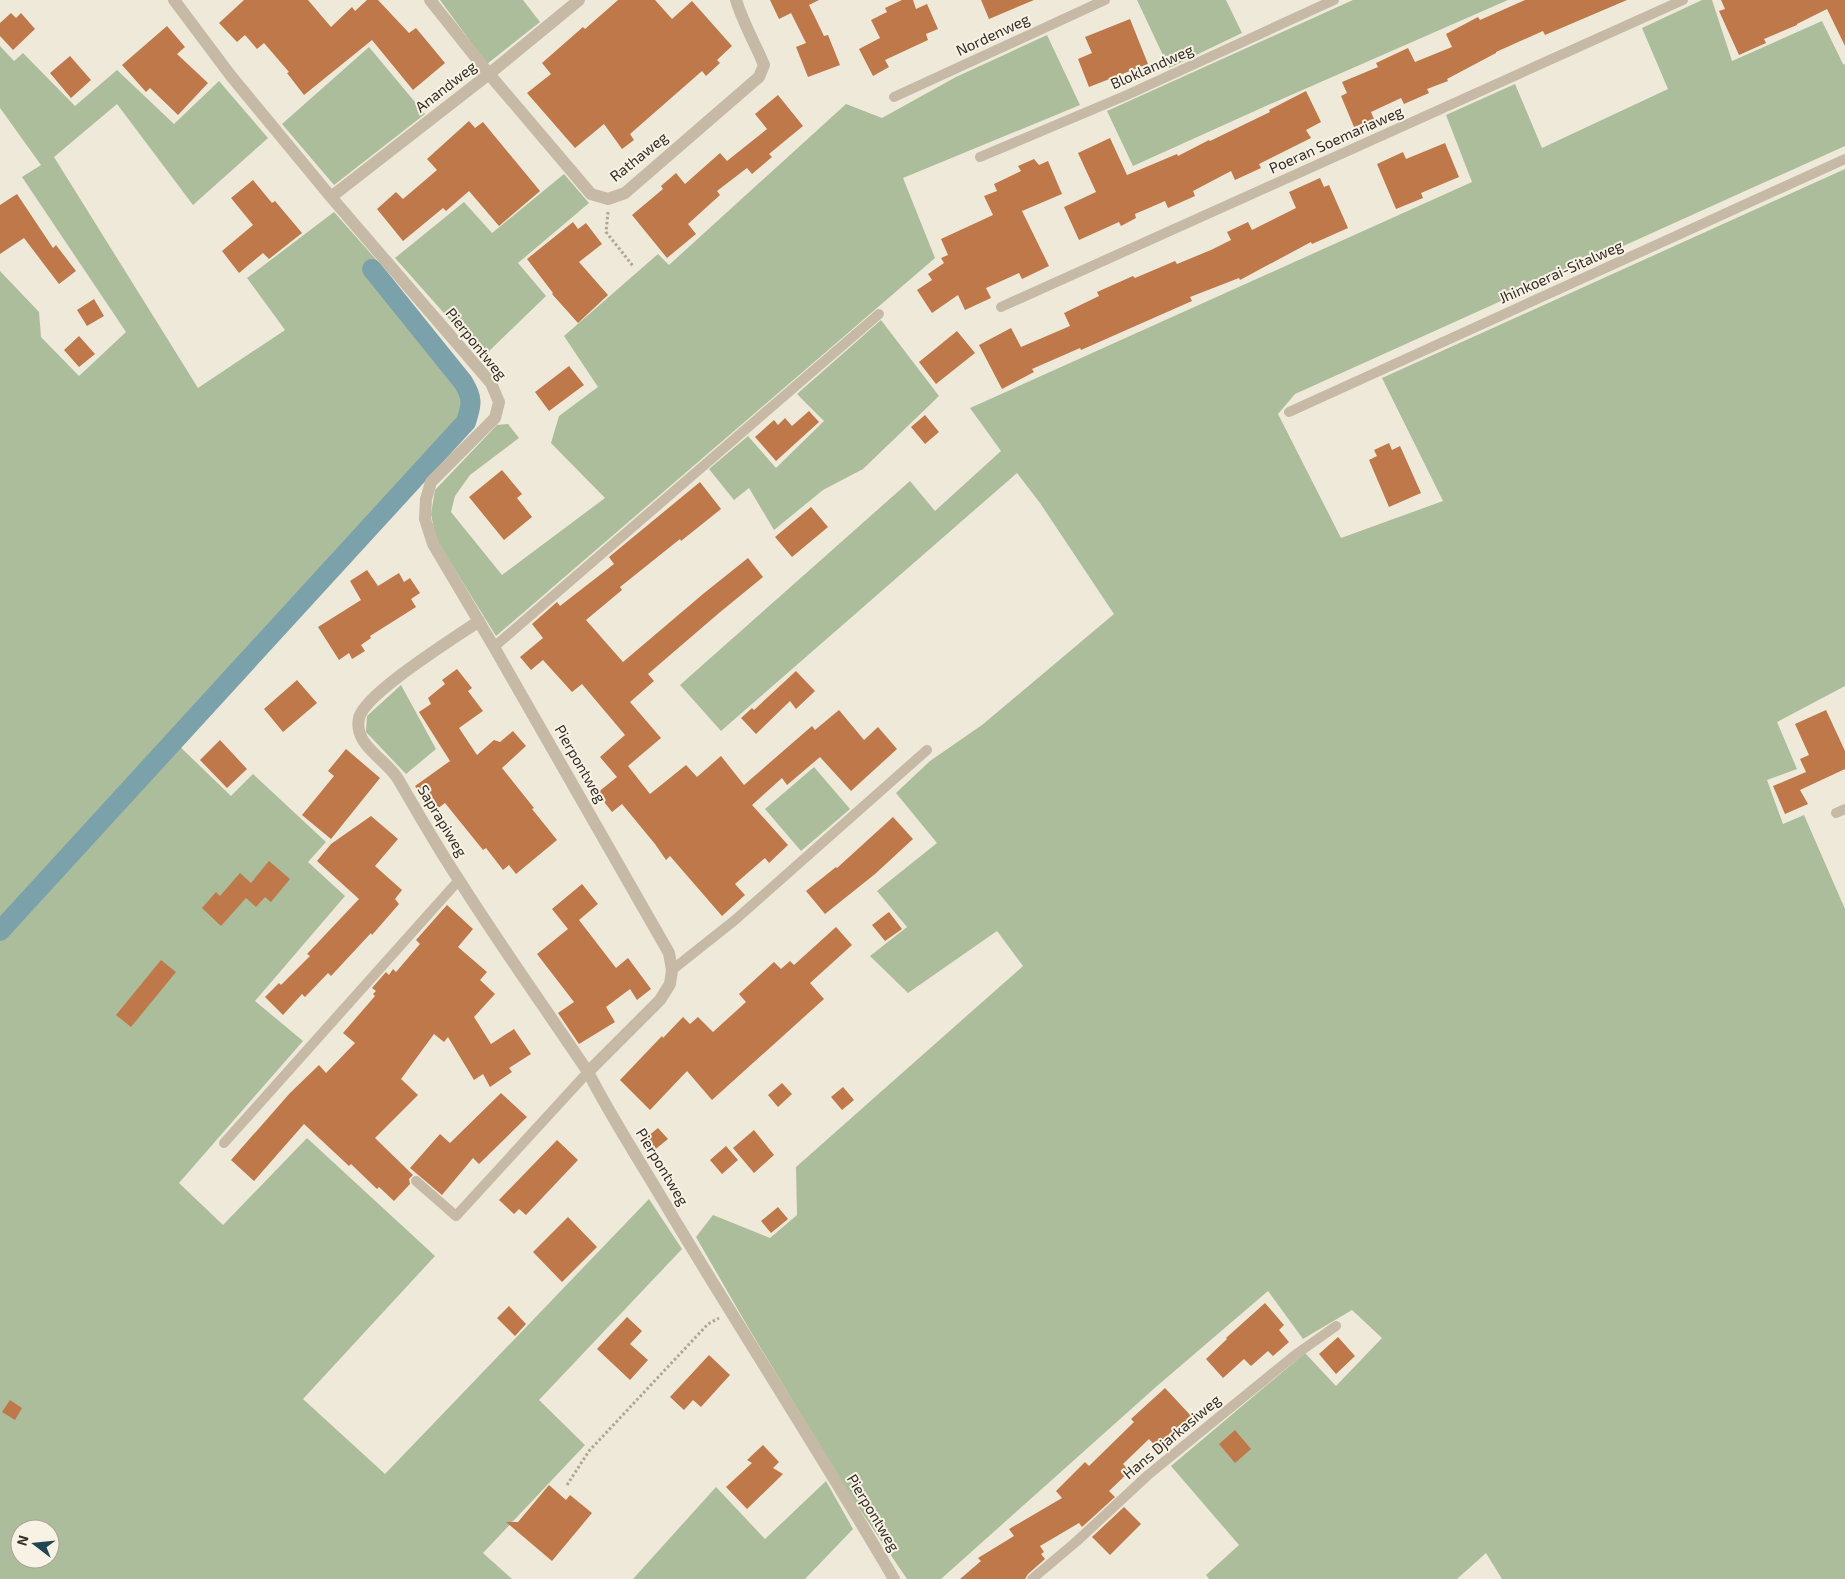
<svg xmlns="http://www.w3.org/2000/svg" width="1845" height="1579" font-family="'Exo 2',sans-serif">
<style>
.green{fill:#acbd9b;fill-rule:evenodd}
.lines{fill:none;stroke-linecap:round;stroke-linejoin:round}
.canal{stroke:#7ba1aa;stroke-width:20}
.building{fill:#be7849}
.path{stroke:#b2a591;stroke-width:3;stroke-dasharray:2.5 2.5;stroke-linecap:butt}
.service{stroke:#c6baa7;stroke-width:10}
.minor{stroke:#c6baa7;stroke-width:12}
.labels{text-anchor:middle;stroke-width:4;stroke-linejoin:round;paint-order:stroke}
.street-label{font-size:15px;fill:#332d27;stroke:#f8f2e5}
</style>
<rect width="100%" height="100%" fill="#efe9da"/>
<path class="green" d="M 440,0 L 523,0 L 540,22 L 487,64 Z
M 1137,0 L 1226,0 L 1242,33 L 1169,68 Z
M 1353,0 L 1508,0 L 1268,105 L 1133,166 L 1107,111 Z
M 1702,0 L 1712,0 L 1732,61 L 1822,21 L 1843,64 L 1845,65 L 1845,146 L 1295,394 L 1278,414 L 1341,538 L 1443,501 L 1382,378 L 1845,169 L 1845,686 L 1777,722 L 1797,769 L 1767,780 L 1783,824 L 1804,815 L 1845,909 L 1845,1579 L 1502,1579 L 1486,1553 L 1457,1579 L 1209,1579 L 1206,1575 L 1239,1545 L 1171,1466 L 1305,1353 L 1336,1386 L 1382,1338 L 1352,1310 L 1303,1339 L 1268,1291 L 1157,1386 L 941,1579 L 907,1579 L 848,1492 L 748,1327 L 696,1237 L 713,1215 L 770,1238 L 797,1215 L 796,1167 L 1023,966 L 997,931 L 908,993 L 870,956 L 907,927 L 877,891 L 937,843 L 896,793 L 930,761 L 982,725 L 1114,614 L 1040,503 L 1017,473 L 721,731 L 680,685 L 910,481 L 935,511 L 1001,451 L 970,408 L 1472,182 L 1446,115 L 1515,84 L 1542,148 L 1668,89 L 1642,28 Z
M 1047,35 L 1080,105 L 903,178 L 935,258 L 496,636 L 436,539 L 431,514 L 435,490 L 497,425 L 508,424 L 519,438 L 470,475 L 455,496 L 451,512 L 502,575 L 605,498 L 551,443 L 559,416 L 598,387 L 564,336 L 658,254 L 669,265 L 846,104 L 882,118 L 956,77 Z
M 0,46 L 14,61 L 23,53 L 75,106 L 117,70 L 174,124 L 219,81 L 268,138 L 193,205 L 117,104 L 54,157 L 198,388 L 285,330 L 247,278 L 334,212 L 380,264 L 372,269 L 463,382 C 473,398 472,404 466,422 L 174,741 L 231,796 L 253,774 L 326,842 L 308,862 L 345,896 L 255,1001 L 303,1041 L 179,1183 L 223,1225 L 307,1138 L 435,1256 L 303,1399 L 385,1474 L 649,1199 L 682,1249 L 539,1400 L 585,1445 L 483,1553 L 512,1579 L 0,1579 L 0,271 L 39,312 L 41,337 L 79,376 L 126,332 L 22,177 L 41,165 L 0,108 ZM 20,1529 L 50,1529 L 50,1559 L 20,1559 Z
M 369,47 L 425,114 L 334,185 L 282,124 Z
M 564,174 L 589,203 L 518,263 L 546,296 L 483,357 L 395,258 L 464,202 L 492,233 Z
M 881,320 L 939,396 L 863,469 L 823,490 L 774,530 L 749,488 L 734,500 L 709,469 L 748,436 L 776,468 L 824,421 L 797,394 Z
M 401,685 L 436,749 L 406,774 L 366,732 L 367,716 Z
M 814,767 L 850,809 L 801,851 L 765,809 Z
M 826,1481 L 853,1529 L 805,1579 L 633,1579 L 716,1487 L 765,1539 Z"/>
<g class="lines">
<path class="canal" d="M 0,931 L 466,422 C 472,404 473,398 463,382 L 372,269"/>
</g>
<path class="building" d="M 244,0 L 308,0 L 331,27 L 352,7 L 355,11 L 367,0 L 378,0 L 409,33 L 416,28 L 445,63 L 413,90 L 372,40 L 304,95 L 287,73 L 289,72 L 264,43 L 257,49 L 245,35 L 237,42 L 219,23 Z
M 618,0 L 655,0 L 672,19 L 692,1 L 732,46 L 717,60 L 720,63 L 706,76 L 702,71 L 630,134 L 634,140 L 622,149 L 604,124 L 575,148 L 527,93 L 551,74 L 542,63 L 583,27 L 585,29 Z
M 770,0 L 819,0 L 809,5 L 824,36 L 828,35 L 840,65 L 808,77 L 796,47 L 806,43 L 791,13 L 779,19 Z
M 902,0 L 913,0 L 916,9 L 927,4 L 938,29 L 926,34 L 928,40 L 885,60 L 889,67 L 873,76 L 859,49 L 880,38 L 871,20 L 887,12 L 885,8 Z
M 981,0 L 1034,0 L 989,19 Z
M 1525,0 L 1627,0 L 1545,35 L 1543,31 L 1496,52 L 1496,53 L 1447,79 L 1448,81 L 1427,89 L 1429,93 L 1404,104 L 1401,98 L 1371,112 L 1374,119 L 1354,127 L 1341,96 L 1347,93 L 1342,82 L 1378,67 L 1376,63 L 1408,48 L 1415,62 L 1452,47 L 1446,34 L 1478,17 L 1480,20 Z
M 1721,0 L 1845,0 L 1845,46 L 1827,9 L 1797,24 L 1797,25 L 1764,39 L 1766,43 L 1739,55 L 1719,11 L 1725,9 Z
M 11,13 L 16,18 L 21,13 L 35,29 L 13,50 L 0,36 L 0,23 Z
M 1130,19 L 1148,64 L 1089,87 L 1078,59 L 1092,53 L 1085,37 Z
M 167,26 L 185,47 L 177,54 L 208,83 L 178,115 L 150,88 L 146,92 L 122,65 Z
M 70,56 L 91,80 L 71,98 L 50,73 Z
M 1306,91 L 1321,122 L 1306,130 L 1311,138 L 1259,164 L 1261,168 L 1235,180 L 1231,171 L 1193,191 L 1195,196 L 1168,208 L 1165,201 L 1135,214 L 1136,218 L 1121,226 L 1119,222 L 1079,240 L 1064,207 L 1096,192 L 1078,153 L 1110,138 L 1127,175 L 1177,154 L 1178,156 L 1209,140 L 1210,141 L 1270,112 L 1269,110 Z
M 778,95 L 803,126 L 769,154 L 772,157 L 752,174 L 747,168 L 717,191 L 720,195 L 688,224 L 696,234 L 667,258 L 632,215 L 663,189 L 661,186 L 676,173 L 685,184 L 720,153 L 727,161 L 767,129 L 755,114 Z
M 469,121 L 475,128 L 483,122 L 540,191 L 499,226 L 469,191 L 446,211 L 443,208 L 403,241 L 377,209 L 396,192 L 403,199 L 437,170 L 427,159 Z
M 1445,143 L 1459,177 L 1421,193 L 1423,198 L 1396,209 L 1377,164 L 1403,152 L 1406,159 Z
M 1034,159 L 1039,165 L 1048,161 L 1062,194 L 1022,211 L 1049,266 L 1022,279 L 1019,273 L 986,288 L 991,298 L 965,310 L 958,295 L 932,313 L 917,290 L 932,280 L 928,274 L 944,263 L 941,258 L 948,255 L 941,239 L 993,215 L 984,196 L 997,191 L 994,184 L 1021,171 L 1018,166 Z
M 1320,178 L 1324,187 L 1329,185 L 1348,228 L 1312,244 L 1311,242 L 1240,280 L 1239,278 L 1190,297 L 1192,301 L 1081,350 L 1080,348 L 1032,369 L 1034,372 L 1002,389 L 979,345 L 1011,328 L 1021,347 L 1070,326 L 1064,313 L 1099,296 L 1097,292 L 1133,276 L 1135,278 L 1175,261 L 1177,264 L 1211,250 L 1231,240 L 1227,232 L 1248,222 L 1252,230 L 1296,208 L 1289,192 Z
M 253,180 L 272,203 L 275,201 L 302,233 L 269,259 L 263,253 L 239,273 L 222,251 L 253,225 L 231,198 Z
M 17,194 L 53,248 L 56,245 L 76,271 L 59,284 L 24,238 L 0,254 L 0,205 Z
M 573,222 L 578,229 L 586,223 L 602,244 L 579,262 L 608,295 L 578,323 L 552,294 L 553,293 L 527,259 Z
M 94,299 L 104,316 L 87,326 L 77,310 Z
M 957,331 L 975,353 L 936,384 L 919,362 Z
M 79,336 L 95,354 L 79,367 L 64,350 Z
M 569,366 L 584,385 L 549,411 L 535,392 Z
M 809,411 L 819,422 L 776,461 L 755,437 L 774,420 L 778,425 L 785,418 L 792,426 Z
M 925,415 L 939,432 L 925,444 L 911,427 Z
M 1389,443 L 1392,450 L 1400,446 L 1421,493 L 1389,507 L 1369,460 L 1377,456 L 1374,450 Z
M 502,470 L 522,494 L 517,498 L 532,517 L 504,540 L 469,497 Z
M 700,482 L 721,509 L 681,541 L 680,539 L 620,587 L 622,590 L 586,620 L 623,662 L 703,594 L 748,558 L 763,577 L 719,613 L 648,674 L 654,681 L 630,702 L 661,738 L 628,766 L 650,794 L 686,765 L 697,777 L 721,756 L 744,785 L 812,726 L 815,730 L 839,710 L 864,740 L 878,727 L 897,749 L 851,791 L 820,757 L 787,785 L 782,778 L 752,805 L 788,845 L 769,863 L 765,858 L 735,884 L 745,895 L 722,916 L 670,856 L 666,860 L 655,844 L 622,804 L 612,812 L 597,793 L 617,777 L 600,757 L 625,735 L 582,684 L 572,692 L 543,660 L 531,670 L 520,657 L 543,638 L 532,624 L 557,602 L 560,606 L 614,564 L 609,557 Z
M 811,507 L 828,527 L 792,557 L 775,537 Z
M 367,570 L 378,586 L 399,573 L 404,582 L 410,578 L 420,593 L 411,599 L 416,607 L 370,636 L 371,638 L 361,645 L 365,651 L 352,659 L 349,653 L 339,660 L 318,627 L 361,600 L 350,581 Z
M 457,669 L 472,688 L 468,691 L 483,711 L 459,728 L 477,755 L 494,740 L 500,742 L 513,731 L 526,746 L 502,768 L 534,808 L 532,809 L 557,840 L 516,874 L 509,865 L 503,870 L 486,848 L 483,850 L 445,803 L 433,812 L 415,786 L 450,761 L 419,712 L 431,704 L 428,698 L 445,684 L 442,680 Z
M 796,671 L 815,691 L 796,709 L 790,701 L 756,734 L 741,718 L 752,708 L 754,710 Z
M 297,680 L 317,703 L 283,732 L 264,709 Z
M 1826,710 L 1845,751 L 1845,769 L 1800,790 L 1808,804 L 1785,814 L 1773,786 L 1806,772 L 1800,759 L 1809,755 L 1795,724 Z
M 220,740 L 247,769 L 227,788 L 200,760 Z
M 346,749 L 380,778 L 331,839 L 302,815 L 334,776 L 328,771 Z
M 371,816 L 398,839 L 375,866 L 402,890 L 395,899 L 399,904 L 372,935 L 371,933 L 331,976 L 328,973 L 305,997 L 302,994 L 283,1015 L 265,997 L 279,983 L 281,985 L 310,956 L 307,954 L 359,899 L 317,861 L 331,844 Z
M 893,817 L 913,839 L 875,874 L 825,914 L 806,891 L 836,867 L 837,868 Z
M 269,861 L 290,879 L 271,902 L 265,897 L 256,907 L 246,898 L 221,926 L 202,908 L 216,892 L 220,896 L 240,873 L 251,883 Z
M 582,884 L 598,904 L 579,920 L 616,968 L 628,958 L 651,989 L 637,1000 L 630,989 L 606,1007 L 615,1022 L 579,1044 L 558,1013 L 574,1002 L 537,954 L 568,929 L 552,909 Z
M 447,905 L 473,929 L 458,947 L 487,972 L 480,980 L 495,994 L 474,1017 L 491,1044 L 514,1029 L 531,1054 L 509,1068 L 512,1072 L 490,1087 L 483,1074 L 474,1080 L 448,1037 L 444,1042 L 434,1034 L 401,1079 L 418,1095 L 375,1138 L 413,1175 L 409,1179 L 410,1184 L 394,1201 L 379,1187 L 377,1189 L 351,1164 L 349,1166 L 304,1124 L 254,1181 L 231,1160 L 290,1093 L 319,1065 L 326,1073 L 355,1043 L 343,1033 L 375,996 L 373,994 L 376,991 L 372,988 L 386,972 L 389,975 L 393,969 L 396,972 L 420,944 L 416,940 Z
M 889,912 L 902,929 L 885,941 L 872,925 Z
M 836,927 L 852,945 L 810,983 L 824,999 L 712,1100 L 687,1071 L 650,1110 L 620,1080 L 662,1036 L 663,1038 L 683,1017 L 690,1024 L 698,1017 L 713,1032 L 746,1002 L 739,994 L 774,962 L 781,969 L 790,961 L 794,965 Z
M 161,960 L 176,972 L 131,1027 L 116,1015 Z
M 782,1083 L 792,1094 L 778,1107 L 768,1095 Z
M 843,1087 L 854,1100 L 842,1110 L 831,1097 Z
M 501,1093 L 527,1117 L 479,1164 L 473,1158 L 442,1195 L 410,1168 L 440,1134 L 450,1143 Z
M 658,1128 L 668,1139 L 652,1152 L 642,1141 Z
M 754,1130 L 774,1155 L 754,1173 L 733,1148 Z
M 557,1140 L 578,1160 L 526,1215 L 519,1209 L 514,1214 L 499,1200 Z
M 726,1146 L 738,1160 L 722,1174 L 710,1160 Z
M 778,1207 L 788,1219 L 771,1233 L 761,1221 Z
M 568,1217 L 597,1247 L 562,1282 L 533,1252 Z
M 1265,1303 L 1284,1325 L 1279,1330 L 1289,1342 L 1273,1356 L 1268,1351 L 1251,1366 L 1244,1359 L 1223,1378 L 1206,1359 L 1227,1339 L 1226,1338 Z
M 509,1306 L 526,1324 L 515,1336 L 497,1318 Z
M 627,1317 L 642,1331 L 630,1344 L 648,1360 L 630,1380 L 597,1349 Z
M 1338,1337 L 1355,1356 L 1336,1374 L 1319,1354 Z
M 709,1355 L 730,1375 L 701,1407 L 693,1400 L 684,1410 L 670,1397 Z
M 1165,1388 L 1193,1418 L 1159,1450 L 1149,1439 L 1123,1464 L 1130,1471 L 1109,1491 L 1115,1497 L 1082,1527 L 1079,1523 L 1040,1546 L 1044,1552 L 1041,1554 L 1045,1559 L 1028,1574 L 1025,1579 L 960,1579 L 981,1561 L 978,1558 L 1014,1536 L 1009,1529 L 1062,1498 L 1056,1491 L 1085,1462 L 1089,1466 L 1134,1422 L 1131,1419 Z
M 10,1400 L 22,1408 L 15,1420 L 2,1412 Z
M 1235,1430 L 1251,1449 L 1235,1463 L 1219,1444 Z
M 763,1445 L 779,1462 L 773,1468 L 783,1474 L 747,1509 L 726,1487 L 752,1463 L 747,1460 Z
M 549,1485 L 566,1500 L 570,1495 L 592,1513 L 552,1561 L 506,1522 L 518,1522 Z
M 1124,1507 L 1141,1524 L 1110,1555 L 1092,1537 Z"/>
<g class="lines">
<path class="path" d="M 608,212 L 606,232 L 633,266
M 567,1485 L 589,1451 L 708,1324 L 719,1318"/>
<path class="service" d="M 894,97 L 1105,0
M 980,157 L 1127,95 L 1334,0
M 1001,307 L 1683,0
M 1289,412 L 1845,159
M 494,647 L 879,314
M 1836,813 L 1845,809
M 672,970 L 735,920 L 927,750
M 224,1143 L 459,880
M 416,1181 L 456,1216 L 588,1072
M 1032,1579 L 1077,1541 L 1148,1475 L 1295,1355 L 1336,1326"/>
<path class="minor" d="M 174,0 L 231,76 L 331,197 L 491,383 L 499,402 L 495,418 L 431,482 L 426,499 L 425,519 L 433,544 L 494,647 L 669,953 L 672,970 L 670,984 L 660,1000 L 588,1072 C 610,1115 636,1155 661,1197 C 737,1325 819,1450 894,1579
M 430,0 L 489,74 L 591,194 L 608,199 L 625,193 L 759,77 L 764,65 C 755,43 743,23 736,0
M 331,197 L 489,74 L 579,0
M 479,621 C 455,638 365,693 359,718 C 353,745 386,759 398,779 C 418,813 437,847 459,880 C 500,945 545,1008 588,1072"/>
</g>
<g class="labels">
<g class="street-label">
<text transform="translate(993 35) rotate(-25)" y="5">Nordenweg</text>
<text transform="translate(1152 67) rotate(-24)" y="5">Bloklandweg</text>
<text transform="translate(446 87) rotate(-38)" y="5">Anandweg</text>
<text transform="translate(1336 140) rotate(-24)" y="5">Poeran Soemariaweg</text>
<text transform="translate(639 157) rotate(-39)" y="5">Rathaweg</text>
<text transform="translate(1561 272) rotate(-24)" y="5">Jhinkoerai-Sitalweg</text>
<text transform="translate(476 344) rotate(51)" y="5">Pierpontweg</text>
<text transform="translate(580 764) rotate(60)" y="5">Pierpontweg</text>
<text transform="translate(442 821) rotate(59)" y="5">Saprapiweg</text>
<text transform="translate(662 1167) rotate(59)" y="5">Pierpontweg</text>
<text transform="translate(1172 1437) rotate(-40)" y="5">Hans Djarkasiweg</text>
<text transform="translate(873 1513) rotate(59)" y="5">Pierpontweg</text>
</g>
</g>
<g transform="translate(35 1544) rotate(286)"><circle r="24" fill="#f8f2e5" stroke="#a9a399"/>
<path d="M0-4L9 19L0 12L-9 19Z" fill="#1f4652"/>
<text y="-8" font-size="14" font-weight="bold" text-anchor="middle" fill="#332d27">N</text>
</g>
</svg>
